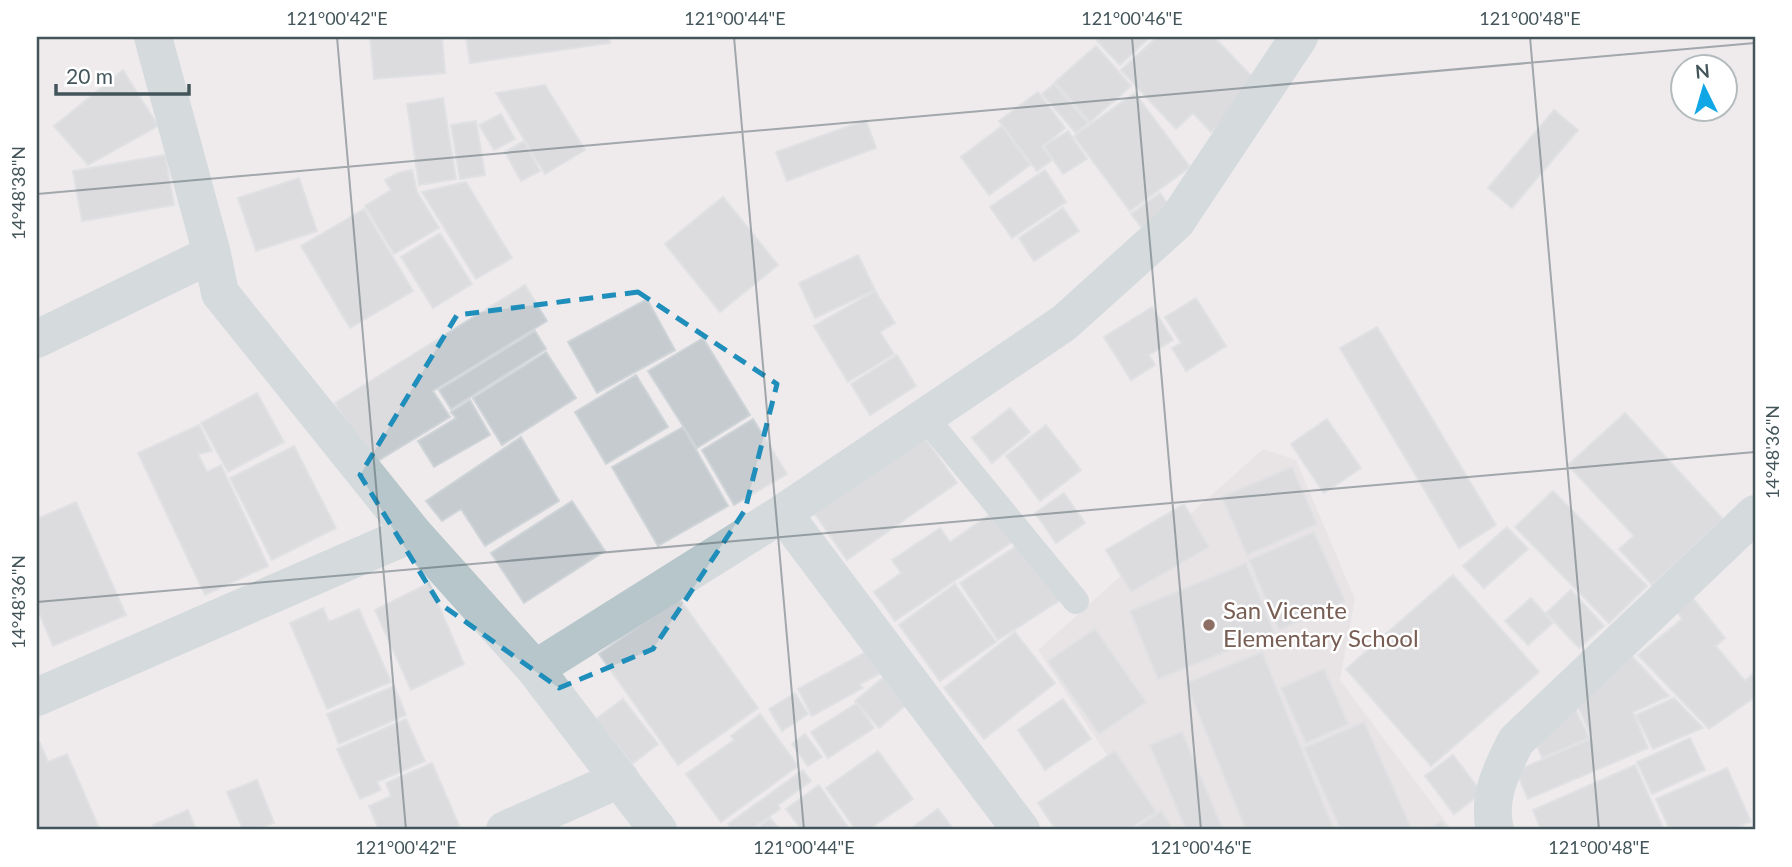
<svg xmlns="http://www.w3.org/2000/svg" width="1792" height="867" font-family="Lato,sans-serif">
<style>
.education{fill:#e0dcde}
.building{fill:#c5cbcf;stroke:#cfd4d8;stroke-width:2}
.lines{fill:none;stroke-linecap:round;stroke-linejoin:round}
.lane{stroke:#b6c6ca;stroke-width:26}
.street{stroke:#b6c6ca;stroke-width:38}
.marked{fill:none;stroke:#1f8ebb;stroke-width:5;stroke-dasharray:14 9;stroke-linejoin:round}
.ticks{fill:none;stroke:#43555a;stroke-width:2;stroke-opacity:0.45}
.education-dot{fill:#8d6e63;stroke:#fff;stroke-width:2.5}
.labels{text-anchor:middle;stroke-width:5;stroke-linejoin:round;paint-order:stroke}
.education-label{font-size:24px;fill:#785e54;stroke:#fff;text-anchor:start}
.neatline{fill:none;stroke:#43555a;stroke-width:2.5}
.ticks-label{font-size:18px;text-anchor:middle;fill:#43555a}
</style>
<rect width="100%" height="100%" fill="#efebec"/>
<path class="education" d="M 1263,449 L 1296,460 L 1355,599 L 1340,680 L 1452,830 L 1156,830 L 1038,650 Z"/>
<path class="building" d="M 370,37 L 442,37 L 445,73 L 374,79 Z
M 466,37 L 609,37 L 610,43 L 470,63 Z
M 1101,37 L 1150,37 L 1120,65 L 1097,41 Z
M 1157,37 L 1214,37 L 1260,85 L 1211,132 L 1193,113 L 1176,129 L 1121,70 Z
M 1096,46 L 1131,86 L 1090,122 L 1055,82 Z
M 123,70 L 158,126 L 88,165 L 54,126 Z
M 1054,84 L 1088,123 L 1076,133 L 1042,94 Z
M 545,85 L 585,150 L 545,174 L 496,93 Z
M 1038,92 L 1065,128 L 1042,147 L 1052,160 L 1037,171 L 999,121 Z
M 1135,93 L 1190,167 L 1130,211 L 1074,136 Z
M 443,98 L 456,179 L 419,185 L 407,104 Z
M 1554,110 L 1578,130 L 1512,208 L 1488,188 Z
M 501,114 L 515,139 L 494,150 L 479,125 Z
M 866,120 L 876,148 L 787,181 L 776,152 Z
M 476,121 L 485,175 L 460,179 L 451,125 Z
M 1002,126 L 1030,165 L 989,195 L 961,157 Z
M 1068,131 L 1087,159 L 1063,174 L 1044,146 Z
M 524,141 L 540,171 L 521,181 L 505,152 Z
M 165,155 L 174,205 L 82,221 L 73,171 Z
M 412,170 L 417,192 L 439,228 L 394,254 L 365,206 L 391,190 L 385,180 L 398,173 Z
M 1045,170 L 1066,202 L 1012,238 L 990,207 Z
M 299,178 L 317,231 L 256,251 L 238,198 Z
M 466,182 L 512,258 L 476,279 L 422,192 Z
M 1160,193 L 1173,212 L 1145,232 L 1131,214 Z
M 723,197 L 778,265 L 720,312 L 665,244 Z
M 1063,208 L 1079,231 L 1034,261 L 1019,238 Z
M 364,209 L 413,291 L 350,328 L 301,246 Z
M 440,233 L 472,284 L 433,308 L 401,257 Z
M 858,255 L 875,290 L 815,318 L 799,283 Z
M 525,285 L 547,321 L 433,391 L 450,417 L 373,464 L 335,403 Z
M 875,291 L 895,323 L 880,332 L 894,354 L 848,382 L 814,326 Z
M 1196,298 L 1226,346 L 1186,371 L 1172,348 L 1181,343 L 1165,317 Z
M 647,299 L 675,350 L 597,393 L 568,342 Z
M 1152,307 L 1173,340 L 1149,355 L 1155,365 L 1131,380 L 1104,337 Z
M 1377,327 L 1496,525 L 1459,548 L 1340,348 Z
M 535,331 L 546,349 L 451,409 L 439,390 Z
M 703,338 L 750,415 L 697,448 L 648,371 Z
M 546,352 L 576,398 L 502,445 L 473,398 Z
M 897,355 L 916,386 L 870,415 L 851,384 Z
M 636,375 L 668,427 L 606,464 L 575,412 Z
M 257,393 L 284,442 L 228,472 L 201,423 Z
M 470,400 L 490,435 L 434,467 L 418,441 L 456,418 L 451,412 Z
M 1010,408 L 1030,432 L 992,463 L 972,438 Z
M 1625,413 L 1723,519 L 1652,585 L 1619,549 L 1634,536 L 1568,465 Z
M 753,419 L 787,474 L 734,505 L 702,450 Z
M 1327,419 L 1361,468 L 1324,493 L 1291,444 Z
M 199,425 L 212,451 L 198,454 L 207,472 L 221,465 L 268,566 L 205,595 L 138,453 Z
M 1046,425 L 1081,470 L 1040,501 L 1006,456 Z
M 683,427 L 728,506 L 658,546 L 612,467 Z
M 920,431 L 957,483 L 847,560 L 810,507 Z
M 521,437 L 559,501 L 485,546 L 461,509 L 442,521 L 426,501 Z
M 294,446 L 336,528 L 272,560 L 230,478 Z
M 1292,467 L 1317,524 L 1247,555 L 1222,497 Z
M 1553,491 L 1647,586 L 1609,623 L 1515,527 Z
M 1064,493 L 1085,523 L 1056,543 L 1035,513 Z
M 572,501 L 605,551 L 524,603 L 491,553 Z
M 76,502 L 126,615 L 53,646 L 37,608 L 37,519 Z
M 1184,504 L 1209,547 L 1131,592 L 1106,550 Z
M 995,511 L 1015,540 L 895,621 L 874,592 L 901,573 L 892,560 L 940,528 L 950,542 Z
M 1507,527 L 1528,549 L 1484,588 L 1463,566 Z
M 1314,532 L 1345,601 L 1279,630 L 1249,560 Z
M 1024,541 L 1062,599 L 998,640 L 960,583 Z
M 1246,563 L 1274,632 L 1158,679 L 1130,611 Z
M 1453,575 L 1539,672 L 1431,766 L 1346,669 Z
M 429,583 L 464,664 L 411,690 L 375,610 Z
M 955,584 L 996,642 L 940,681 L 899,625 Z
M 1571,590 L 1604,626 L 1579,648 L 1546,613 Z
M 1692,597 L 1725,638 L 1716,646 L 1745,681 L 1755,672 L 1755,697 L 1709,729 L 1638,655 L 1682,619 L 1676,610 Z
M 679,598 L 758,708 L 678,765 L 599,654 Z
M 1531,598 L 1553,623 L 1528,645 L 1505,621 Z
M 323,608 L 329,622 L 359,609 L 391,682 L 327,709 L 290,623 Z
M 1095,629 L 1146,702 L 1099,734 L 1048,661 Z
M 1015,632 L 1055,683 L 984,739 L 944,688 Z
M 871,649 L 883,672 L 860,684 L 863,688 L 812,716 L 798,689 Z
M 1262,652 L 1334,830 L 1246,830 L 1186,683 Z
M 1630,654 L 1669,696 L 1633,712 L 1648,748 L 1528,799 L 1516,771 L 1592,738 L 1576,702 Z
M 1324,669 L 1348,724 L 1306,743 L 1281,688 Z
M 883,678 L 906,705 L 879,728 L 855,701 Z
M 394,686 L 406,715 L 339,744 L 327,714 Z
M 795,693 L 808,714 L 782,731 L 769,709 Z
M 1674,698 L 1703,728 L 1653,749 L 1636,715 Z
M 623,699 L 658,744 L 632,764 L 596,719 Z
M 1063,699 L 1091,739 L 1045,770 L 1018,730 Z
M 857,703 L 874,728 L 828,758 L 811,732 Z
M 1574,706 L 1589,738 L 1542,758 L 1534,738 Z
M 760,714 L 798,766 L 721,822 L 686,774 L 734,740 L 731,736 Z
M 406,719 L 425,761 L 377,782 L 381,790 L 360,799 L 337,749 Z
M 1364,722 L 1412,830 L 1341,830 L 1304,748 Z
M 1182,732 L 1223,830 L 1186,830 L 1150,745 Z
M 805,734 L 822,757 L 808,766 L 792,744 Z
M 1690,738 L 1705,770 L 1652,794 L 1637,762 Z
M 40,743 L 48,762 L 67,754 L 100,830 L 37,830 L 37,745 Z
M 878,751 L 913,799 L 868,830 L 856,830 L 826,788 Z
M 1115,751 L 1156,812 L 1128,830 L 1056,830 L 1038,803 Z
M 1453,755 L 1482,793 L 1454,814 L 1425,776 Z
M 432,763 L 461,830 L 379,830 L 369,806 L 391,796 L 386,783 Z
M 1635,765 L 1664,830 L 1541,830 L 1533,810 Z
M 1727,768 L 1751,822 L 1730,830 L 1670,830 L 1656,799 Z
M 803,770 L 811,781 L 778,805 L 780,809 L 750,830 L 732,830 L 728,824 Z
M 257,780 L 274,823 L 255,830 L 243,830 L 227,792 Z
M 819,785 L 850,830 L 802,830 L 786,809 Z
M 938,809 L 954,830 L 909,830 Z
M 188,810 L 196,830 L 156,830 L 153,825 Z
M 1161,811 L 1174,830 L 1133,830 Z
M 770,818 L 780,830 L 755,830 Z
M 1441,821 L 1448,830 L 1428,830 Z"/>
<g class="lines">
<path class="lane" d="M 925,417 L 1076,601"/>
<path class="street" d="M 153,37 L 212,254 L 220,293 L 413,533 L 535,669 L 658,830
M 37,339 L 212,254
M 783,513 L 1021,830
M 535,669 L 783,513 L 1064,323 L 1176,222 L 1299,37
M 37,697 L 413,533
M 505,830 L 620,779
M 1495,830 C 1487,798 1502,768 1516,741 L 1755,514"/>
</g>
<path d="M0 0H1792V867H0ZM 638,292 L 777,384 L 745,510 L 653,649 L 559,688 L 439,603 L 360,475 L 457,315 Z" fill="#efebec" fill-opacity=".55" fill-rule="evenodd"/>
<path class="marked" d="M 638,292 L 777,384 L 745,510 L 653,649 L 559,688 L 439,603 L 360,475 L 457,315 Z"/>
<path class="ticks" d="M 337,37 L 406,830M 734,37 L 804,830M 1132,37 L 1201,830M 1530,37 L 1599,830M 37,194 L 1755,43M 37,602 L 1755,452"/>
<circle class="education-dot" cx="1209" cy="625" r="7"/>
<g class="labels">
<g class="education-label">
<text x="1223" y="619">San Vicente<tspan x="1223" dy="28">Elementary School</tspan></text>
</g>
</g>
<rect width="1792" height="867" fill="none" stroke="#ffffff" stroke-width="77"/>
<g transform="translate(1704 88) rotate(355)"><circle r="33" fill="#ffffff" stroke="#b4bbbd" stroke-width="2"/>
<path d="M0-5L12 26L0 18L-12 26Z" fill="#0fa7e5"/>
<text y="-10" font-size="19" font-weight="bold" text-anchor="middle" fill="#43555a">N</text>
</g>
<path d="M56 84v10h133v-10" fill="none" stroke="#43555a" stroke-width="3.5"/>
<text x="66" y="84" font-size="21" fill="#43555a" stroke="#ffffff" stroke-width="5" paint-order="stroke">20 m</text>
<rect x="38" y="38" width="1716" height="790" class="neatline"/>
<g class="ticks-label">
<text x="337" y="25">121°00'42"E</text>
<text x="735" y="25">121°00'44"E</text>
<text x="1132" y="25">121°00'46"E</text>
<text x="1530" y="25">121°00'48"E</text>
<text transform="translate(19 193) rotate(-90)" y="6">14°48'38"N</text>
<text transform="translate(1773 452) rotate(-90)" y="6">14°48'36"N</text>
<text transform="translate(19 602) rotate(-90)" y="6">14°48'36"N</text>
<text x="406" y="854">121°00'42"E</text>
<text x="804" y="854">121°00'44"E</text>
<text x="1201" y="854">121°00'46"E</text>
<text x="1599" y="854">121°00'48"E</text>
</g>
</svg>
